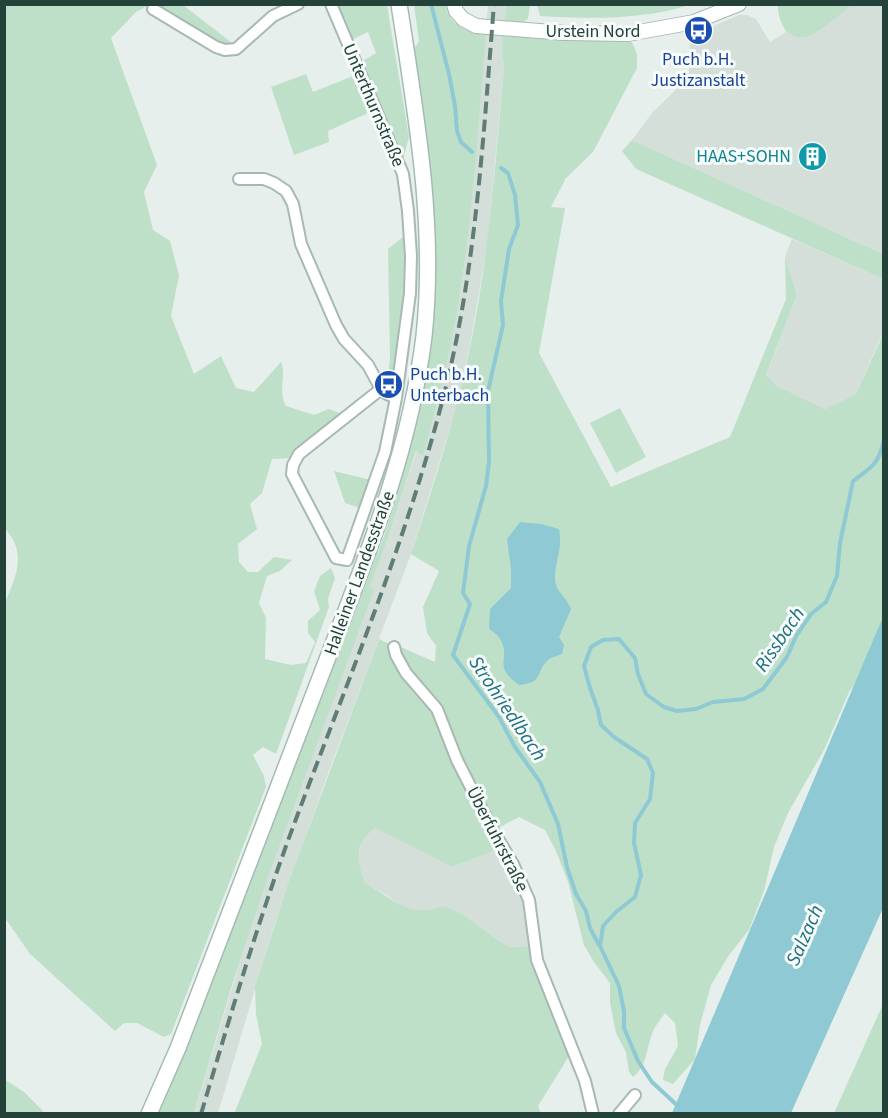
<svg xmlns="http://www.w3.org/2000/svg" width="888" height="1118" font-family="'Source Sans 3',sans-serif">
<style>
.built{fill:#d4dfda}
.green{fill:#bfe0c8}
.water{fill:#8ec9d4}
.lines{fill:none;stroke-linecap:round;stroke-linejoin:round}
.stream{stroke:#8ec9d4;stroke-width:4}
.minor-casing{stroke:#a8b8b2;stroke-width:14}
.tertiary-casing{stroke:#a8b8b2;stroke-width:16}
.secondary-casing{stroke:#a4bbb3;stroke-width:18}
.minor{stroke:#fff;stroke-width:10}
.tertiary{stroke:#fff;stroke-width:14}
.secondary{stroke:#fff;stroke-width:15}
.rail{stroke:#5f7d75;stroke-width:4;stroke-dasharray:12 6;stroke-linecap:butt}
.labels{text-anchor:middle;stroke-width:6;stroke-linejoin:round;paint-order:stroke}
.street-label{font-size:18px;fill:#24423a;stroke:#f7fbf9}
.transit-label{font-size:18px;fill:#164399;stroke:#f7fbf9}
.culture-label{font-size:18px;fill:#0d838f;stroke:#f7fbf9;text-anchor:end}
.water-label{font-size:20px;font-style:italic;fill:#1c6f80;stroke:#f7fbf9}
</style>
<rect width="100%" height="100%" fill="#e6efeb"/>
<path class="built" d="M 488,5 L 506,5 L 502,52 L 504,67 L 488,239 L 470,345 L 456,408 L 411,554 L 326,779 L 273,929 L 218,1113 L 194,1114 L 252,922 L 282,835 L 373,591 L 370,587 L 388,538 L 417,450 L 423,455 L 437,404 L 461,289 L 468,235 Z
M 778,5 L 883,5 L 883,254 L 632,140 L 652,113 L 684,82 L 689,72 L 690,36 L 739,15 L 747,15 L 756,19 L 770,42 L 786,32 L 781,22 Z
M 792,239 L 883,279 L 883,332 L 856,394 L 825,409 L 777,386 L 766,376 L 797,295 L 785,257 Z
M 375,828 L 452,867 L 499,849 L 512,869 L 525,902 L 531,946 L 508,947 L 462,914 L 412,910 L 401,906 L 385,894 L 365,883 L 357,859 L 363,837 Z"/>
<path class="green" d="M 4,5 L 149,5 L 136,12 L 111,38 L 157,165 L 144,192 L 153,230 L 170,241 L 179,275 L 171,316 L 194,374 L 221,356 L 236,388 L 254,392 L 281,362 C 287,378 277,391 286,406 L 314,415 L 329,409 L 342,414 L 292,458 L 272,459 L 262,493 L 250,504 L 257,529 L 238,544 L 239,562 L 248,572 L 258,572 L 274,557 L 292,560 L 280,571 L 267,576 L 259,603 L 266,618 L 265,659 L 291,665 L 306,663 L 315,642 L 308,633 L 308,621 L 320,610 L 314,591 L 320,576 L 331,568 L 335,578 L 328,599 L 329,607 L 276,754 L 263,747 L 253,755 L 264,776 L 266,787 L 171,1034 L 164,1037 L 137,1023 L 124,1023 L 115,1031 L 30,954 L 5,918 L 4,604 C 16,578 28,551 4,528 Z
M 160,5 L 183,5 L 232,43 L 225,44 L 219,41 L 176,17 Z
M 338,5 L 387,5 L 409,137 L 403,160 L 361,62 L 376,53 L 368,32 L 353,39 Z
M 414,5 L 446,5 C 450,27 465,30 486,33 C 479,118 474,203 461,287 C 453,344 438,401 423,456 L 416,451 L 388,538 L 370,587 L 374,590 L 268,877 L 233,982 L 194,1113 L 157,1114 L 184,1053 L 384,536 C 415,438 440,338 435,234 C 432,172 422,110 414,49 L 419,41 Z
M 506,5 L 530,5 L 528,19 L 520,24 L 504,26 Z
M 537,5 L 537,4 L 689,5 C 642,20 589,19 540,16 Z
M 778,5 L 778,4 L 851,5 C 844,12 817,33 809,36 C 789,43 777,21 778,5 Z
M 503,35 L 632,42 L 637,54 L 637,68 L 593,152 L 566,178 L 551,207 L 565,208 L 539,353 L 611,487 L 730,437 L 786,299 L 785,257 L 797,295 L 766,375 L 777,386 L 825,409 L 856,394 L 884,332 L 883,644 L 849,692 L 824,750 L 788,813 L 774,847 L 764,891 L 749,930 L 729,955 L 711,985 L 700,1025 L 695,1059 L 673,1084 L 663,1080 L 665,1069 L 678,1046 L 675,1023 L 665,1013 C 661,1019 654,1027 652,1034 C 646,1050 647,1066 633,1077 L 629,1072 L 626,1052 L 616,1033 L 610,1003 L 610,983 L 594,962 L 584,945 L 568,882 L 556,851 L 545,830 L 519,817 L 496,829 L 460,759 L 446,723 L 408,672 L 396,645 L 435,662 L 436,646 L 427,633 L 423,607 L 439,571 L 411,554 C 434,484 456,415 471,343 C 489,252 496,160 504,67 L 502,52 Z
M 306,74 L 313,92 L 353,76 L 368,113 L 328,131 L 329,142 L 294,155 L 271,87 Z
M 632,140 L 883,254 L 883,279 L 636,169 L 622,151 Z
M 404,236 C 404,264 405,361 388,380 L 390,358 L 388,249 Z
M 620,408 L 646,457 L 616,473 L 590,423 Z
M 334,471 L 371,480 L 360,508 L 345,503 Z
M 379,639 L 391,645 L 435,710 L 499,849 L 452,867 L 375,828 C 353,845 357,860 365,883 C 395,899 406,919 443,906 L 462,914 L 508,947 L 531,946 L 569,1056 L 538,1106 L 541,1113 L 234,1114 L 262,1044 L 256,1014 L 255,987 L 288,884 Z
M 883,1004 L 883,1113 L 834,1113 Z
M 4,1079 L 24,1092 L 43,1111 L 42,1113 L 5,1113 Z"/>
<path class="water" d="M 520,522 L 541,524 L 559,529 C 563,550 555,560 555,579 C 555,591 566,596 571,609 L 559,637 L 564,645 L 562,654 C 558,656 551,657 548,660 C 535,672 544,683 519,685 C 491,665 512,658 500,639 C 498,635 492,631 489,629 L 490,609 L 511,588 L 511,569 L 507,539 Z
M 883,617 L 883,908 L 791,1113 L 672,1113 Z"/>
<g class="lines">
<path class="stream" d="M 431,4 L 449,74 L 455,106 L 457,131 L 461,142 L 472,152
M 501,168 L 508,173 L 515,195 L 518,225 L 509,249 L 501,301 L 503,325 L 488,391 L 489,462 L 486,486 L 469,546 L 463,593 L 470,604 L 453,655 L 499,717 L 515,747 L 540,782 L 558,824 L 567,867 L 576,894 L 586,911 L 590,928 L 599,945
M 679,1107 L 652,1082 L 638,1061 L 624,1028 L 624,1011 L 619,986 L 600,946 L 603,926 L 616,912 L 635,897 L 641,875 L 634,843 L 635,823 L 650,799 L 653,773 L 647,759 L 614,737 L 601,725 L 598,710 L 590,688 L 584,666 L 591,647 L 603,640 L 619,639 L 635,658 L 638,674 L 646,694 L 664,707 L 677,711 L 696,709 L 713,702 L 744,699 L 763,689 L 787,657 L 796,636 L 811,614 L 826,602 L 837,576 L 840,543 L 853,481 C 871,468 879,464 884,440"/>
<defs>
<path id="minor" d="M 331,4 L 403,174 L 408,211 L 411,256 L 410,293 L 396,398 L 385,452 L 347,560 L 336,558 L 292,474 L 293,465 L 299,454 L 381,389
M 153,9 L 216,47 L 225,50 L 236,49 L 273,16 L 298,4
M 239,179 L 264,179 L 274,183 L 286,191 L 293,204 L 301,244 L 336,325 L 344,339 L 368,365 L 381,389 L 387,394 L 396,398
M 394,647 L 396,655 L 406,673 L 437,709 L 457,760 L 491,827 L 513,864 L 529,900 L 537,960 L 585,1081 L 593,1114
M 619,1114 L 635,1095"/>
<path id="tertiary" d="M 454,4 L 456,11 L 463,19 L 476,26 L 565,33 L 628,34 L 694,22 L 739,4"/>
<path id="secondary" d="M 149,1114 L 178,1048 C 226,922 275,796 323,670 C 365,561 410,453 424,336 C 436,226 416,114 399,4"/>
</defs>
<use href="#minor" class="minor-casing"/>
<use href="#tertiary" class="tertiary-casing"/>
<use href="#secondary" class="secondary-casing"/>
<use href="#minor" class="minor"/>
<use href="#tertiary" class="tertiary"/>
<use href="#secondary" class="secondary"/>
<path class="rail" d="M 201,1114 C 230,1017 258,921 293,827 C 345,687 403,550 441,406 C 476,275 483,139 494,4"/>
</g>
<defs>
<symbol id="bus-disc" viewBox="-11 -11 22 22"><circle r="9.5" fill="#1a4fb4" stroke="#f7fbf9"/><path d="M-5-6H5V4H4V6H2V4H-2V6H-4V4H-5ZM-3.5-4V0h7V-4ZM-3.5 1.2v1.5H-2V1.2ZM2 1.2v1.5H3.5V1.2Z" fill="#fff"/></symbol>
<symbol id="building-disc" viewBox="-11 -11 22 22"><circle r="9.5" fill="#0f9aa8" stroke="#f7fbf9"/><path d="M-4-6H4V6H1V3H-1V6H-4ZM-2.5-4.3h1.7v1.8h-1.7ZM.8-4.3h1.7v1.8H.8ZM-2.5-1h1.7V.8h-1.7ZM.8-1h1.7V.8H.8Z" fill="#fff"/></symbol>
</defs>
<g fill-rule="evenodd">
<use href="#bus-disc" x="682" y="14" width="33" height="33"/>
<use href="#building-disc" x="796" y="140" width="33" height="33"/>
<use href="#bus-disc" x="372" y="368" width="33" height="33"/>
</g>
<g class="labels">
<g class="street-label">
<text x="593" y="37">Urstein Nord</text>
<text transform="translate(374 105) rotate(67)" y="6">Unterthurnstraße</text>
<text transform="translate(359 573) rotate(-70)" y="6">Halleiner Landesstraße</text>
<text transform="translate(498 839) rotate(63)" y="6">Überfuhrstraße</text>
</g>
<g class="transit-label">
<text x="698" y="65">Puch b.H.<tspan x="698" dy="21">Justizanstalt</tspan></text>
<text x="410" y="380" text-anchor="start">Puch b.H.<tspan x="410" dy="21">Unterbach</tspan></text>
</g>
<g class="culture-label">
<text x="791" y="162">HAAS+SOHN</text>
</g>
<g class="water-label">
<text transform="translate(779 639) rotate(-56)" y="7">Rissbach</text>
<text transform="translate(508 708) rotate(56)" y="7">Strohriedlbach</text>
<text transform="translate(804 935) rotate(-66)" y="7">Salzach</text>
</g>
</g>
<rect width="888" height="1118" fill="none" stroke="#24423a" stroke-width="12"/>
</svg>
